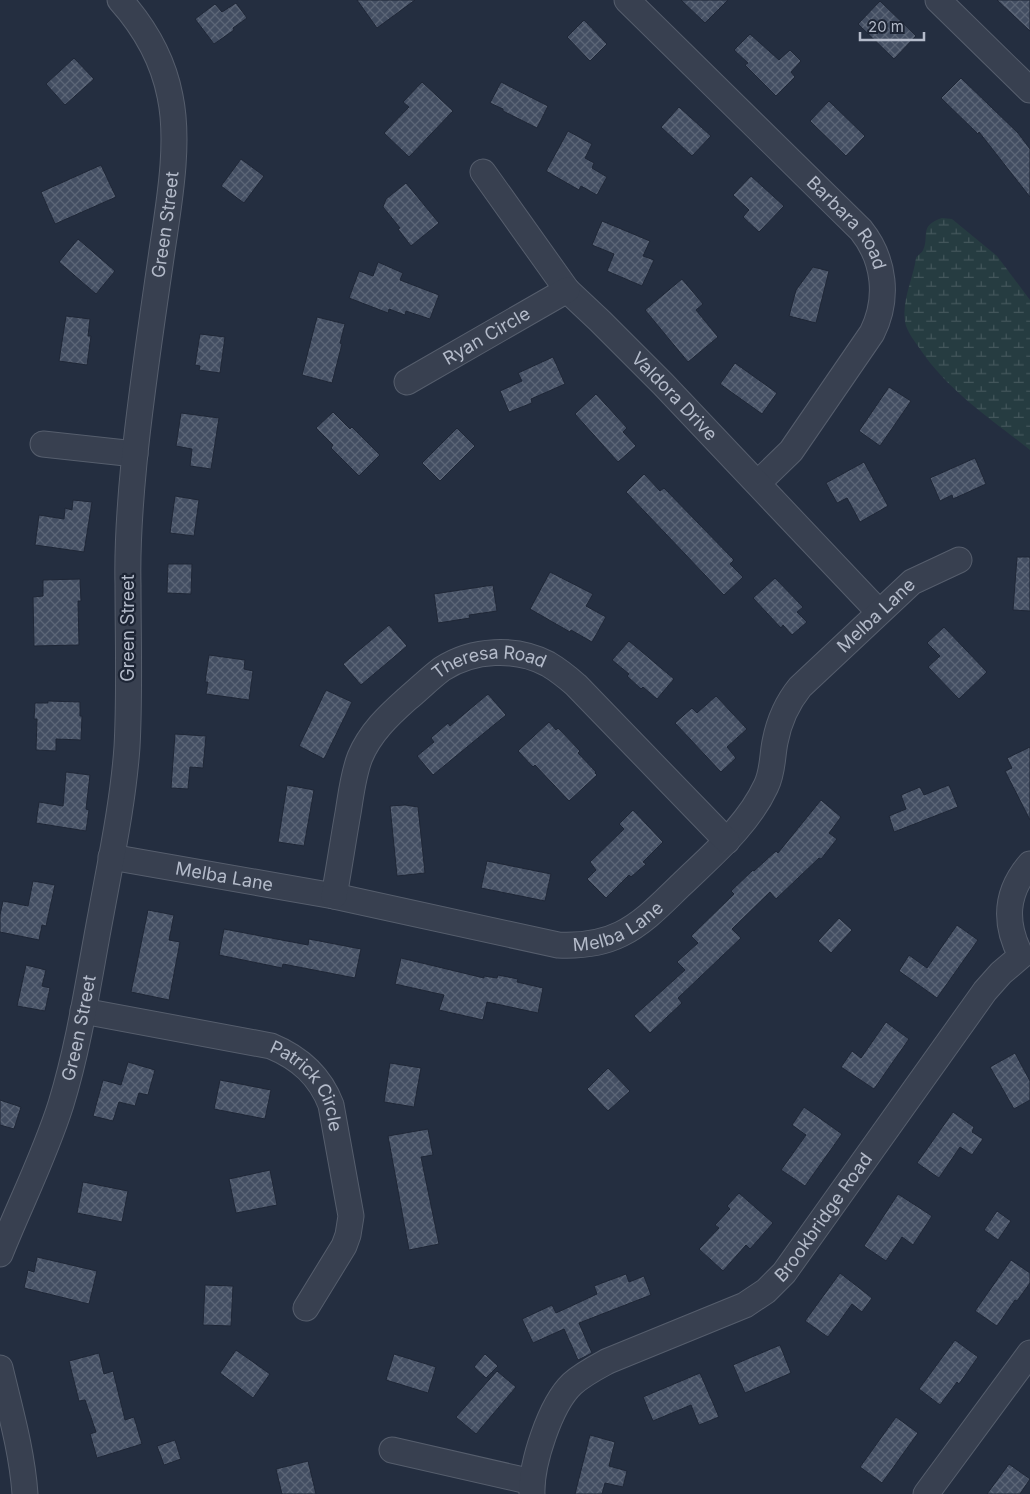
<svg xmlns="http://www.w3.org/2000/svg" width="1030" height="1494" font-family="Inter,sans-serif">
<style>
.wetland{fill:url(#wetland-marsh)}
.building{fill:url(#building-cross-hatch);stroke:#1f2737}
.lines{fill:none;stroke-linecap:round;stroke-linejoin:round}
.minor-casing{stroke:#565e6d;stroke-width:27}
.minor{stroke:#384050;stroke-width:25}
.labels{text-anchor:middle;stroke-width:4.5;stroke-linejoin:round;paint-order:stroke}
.street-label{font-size:18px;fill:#b4bbca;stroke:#1d2535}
</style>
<defs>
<pattern id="wetland-marsh" width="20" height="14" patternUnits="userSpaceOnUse" patternTransform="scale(1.25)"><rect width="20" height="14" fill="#263c41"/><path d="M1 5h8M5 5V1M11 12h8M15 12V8" fill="none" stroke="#43565b"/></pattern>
<pattern id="building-cross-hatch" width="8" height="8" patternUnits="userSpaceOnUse" patternTransform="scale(1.25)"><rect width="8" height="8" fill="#434e62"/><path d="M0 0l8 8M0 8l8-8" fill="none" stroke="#5c6677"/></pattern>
</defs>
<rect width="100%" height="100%" fill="#242e40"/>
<path class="wetland" d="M 942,218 L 952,219 L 997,256 L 1030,300 L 1030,450 C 991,419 948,391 920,349 C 915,342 909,334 906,326 C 900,303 913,280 916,258 C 916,257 922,252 922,252 C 931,238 917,226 942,218 Z"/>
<path class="building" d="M 357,0 L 415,0 L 377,28 Z
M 681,0 L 728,0 L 705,23 Z
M 997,0 L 1030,0 L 1030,31 Z
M 880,1 L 916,36 L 894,59 L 858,24 Z
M 236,3 L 247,18 L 233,28 L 234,30 L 214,44 L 195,19 L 215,4 L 222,12 Z
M 584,20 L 607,44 L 590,61 L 567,37 Z
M 750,34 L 779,60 L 790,50 L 801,61 L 791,72 L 795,77 L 776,96 L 745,65 L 748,63 L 734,50 Z
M 74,58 L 94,79 L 65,105 L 46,84 Z
M 961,78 L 1018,133 L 1030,149 L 1030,197 L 979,132 L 978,134 L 941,98 Z
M 422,82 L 453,111 L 409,157 L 384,133 L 409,107 L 403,102 Z
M 501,82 L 548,106 L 537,128 L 503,111 L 503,109 L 490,103 Z
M 829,101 L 865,136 L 846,156 L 810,121 Z
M 679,107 L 711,136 L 692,156 L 661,127 Z
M 568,131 L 592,144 L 585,158 L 594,163 L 592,168 L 607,177 L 597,195 L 581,186 L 579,190 L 546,171 Z
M 241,159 L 264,176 L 244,203 L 221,186 Z
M 101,165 L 116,197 L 55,224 L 41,192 Z
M 751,176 L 784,206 L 759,232 L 743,217 L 749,210 L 733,195 Z
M 406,183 L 439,223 L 411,246 L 398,229 L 400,228 L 383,207 L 386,199 Z
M 602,221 L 650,241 L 643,256 L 654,260 L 642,286 L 607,271 L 614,254 L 592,245 Z
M 78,239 L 115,271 L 96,294 L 59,262 Z
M 378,262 L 403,273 L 400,280 L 439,295 L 430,319 L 406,311 L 405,315 L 389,309 L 388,313 L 349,298 L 359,271 L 373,276 Z
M 813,267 L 829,271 L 816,323 L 789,316 L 796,290 Z
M 682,279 L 703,304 L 696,310 L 718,337 L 688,362 L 645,310 Z
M 66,316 L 90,319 L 88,336 L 91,336 L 87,365 L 59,361 Z
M 317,317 L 345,324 L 340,343 L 342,344 L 332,383 L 302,375 Z
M 200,334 L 225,337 L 220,373 L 199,370 L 200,366 L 195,365 Z
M 553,357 L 565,384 L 531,399 L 532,403 L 509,412 L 500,391 L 522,381 L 518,373 Z
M 735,363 L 777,393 L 762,414 L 720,384 Z
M 889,387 L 911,401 L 880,446 L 859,431 Z
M 596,394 L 627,428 L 623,432 L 636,446 L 618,462 L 575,414 Z
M 333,412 L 350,429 L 352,427 L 380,455 L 359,476 L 331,448 L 333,445 L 316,428 Z
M 181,413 L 219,418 L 211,469 L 190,466 L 192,449 L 176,446 Z
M 457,428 L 475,446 L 440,481 L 422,463 Z
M 975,458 L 986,484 L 953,499 L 952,495 L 940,501 L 930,478 Z
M 864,462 L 888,506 L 860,522 L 847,498 L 837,503 L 826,483 Z
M 644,474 L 660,491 L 664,488 L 734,560 L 730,564 L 743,577 L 724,595 L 626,492 Z
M 175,496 L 199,500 L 194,536 L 170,533 Z
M 73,500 L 92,502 L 84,552 L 35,545 L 39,515 L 64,519 L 65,508 L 72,510 Z
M 1017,557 L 1030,557 L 1030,611 L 1013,610 Z
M 168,564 L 192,564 L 191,594 L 167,593 Z
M 550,572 L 593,594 L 586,606 L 606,617 L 592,642 L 571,630 L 570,632 L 530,609 Z
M 775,578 L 803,607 L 797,612 L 807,622 L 792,635 L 783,625 L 781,628 L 753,598 Z
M 80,579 L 81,601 L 78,601 L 79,645 L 34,646 L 33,597 L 43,596 L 43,580 Z
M 493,585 L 497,611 L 469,615 L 470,618 L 438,623 L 434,594 Z
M 389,625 L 407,646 L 361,685 L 343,664 Z
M 944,627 L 987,672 L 959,699 L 928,667 L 940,656 L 927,643 Z
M 629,641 L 674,679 L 657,699 L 643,687 L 641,689 L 627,676 L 629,674 L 612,660 Z
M 209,655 L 245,660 L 244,669 L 253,671 L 249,700 L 206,694 L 208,682 L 205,682 Z
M 326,690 L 352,702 L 324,759 L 299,746 Z
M 488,694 L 506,715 L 433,775 L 417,756 L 434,742 L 431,738 L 448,723 L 450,726 Z
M 716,696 L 747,729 L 727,747 L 736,758 L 721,772 L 675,723 L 692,708 L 697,713 Z
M 48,701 L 80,702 L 80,716 L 82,716 L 81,740 L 56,739 L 56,751 L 36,750 L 37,719 L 34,719 L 35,703 L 48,703 Z
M 549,722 L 556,730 L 558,728 L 580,751 L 578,753 L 596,772 L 595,773 L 597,775 L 569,801 L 535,765 L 533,767 L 518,751 Z
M 175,734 L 206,736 L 203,768 L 190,767 L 188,789 L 171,788 Z
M 1030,747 L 1030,820 L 1005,771 L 1012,768 L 1007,758 Z
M 66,772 L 90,775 L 86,809 L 89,810 L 86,831 L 36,823 L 39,802 L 63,806 Z
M 287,785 L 314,790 L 304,846 L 278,842 Z
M 949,785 L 958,807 L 894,832 L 889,816 L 906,809 L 901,795 L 920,787 L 924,795 Z
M 821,800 L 841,817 L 829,833 L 837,839 L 821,859 L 819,858 L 776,899 L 770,892 L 732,929 L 741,938 L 678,998 L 682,1003 L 650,1033 L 634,1016 L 685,970 L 677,962 L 698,943 L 691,936 L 734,894 L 731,891 L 753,870 L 754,871 L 776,851 L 778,853 Z
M 405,805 L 418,807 L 425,873 L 397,876 L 390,806 Z
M 633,810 L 663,842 L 643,862 L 646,864 L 631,877 L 629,875 L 606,898 L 587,879 L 596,870 L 590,862 L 624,829 L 619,824 Z
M 487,861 L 551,874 L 545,901 L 481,888 Z
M 33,881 L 55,885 L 46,926 L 42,925 L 39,940 L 0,932 L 0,915 L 3,901 L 28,906 Z
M 148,910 L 174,915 L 169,940 L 180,942 L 169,1000 L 131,992 Z
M 839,918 L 852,930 L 831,953 L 818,941 Z
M 957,925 L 978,940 L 937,998 L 899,971 L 909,955 L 927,968 Z
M 224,929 L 308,945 L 309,939 L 361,949 L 355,978 L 283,964 L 282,968 L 219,955 Z
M 401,958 L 484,978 L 484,976 L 497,978 L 498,975 L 518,979 L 517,982 L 543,988 L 538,1013 L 487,1002 L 483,1020 L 439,1010 L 444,995 L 395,984 Z
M 26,965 L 46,970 L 42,986 L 50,988 L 45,1011 L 17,1006 Z
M 886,1022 L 909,1039 L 874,1089 L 841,1067 L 852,1051 L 861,1058 Z
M 1015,1053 L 1030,1081 L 1030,1100 L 1014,1109 L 990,1067 Z
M 128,1062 L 155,1070 L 148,1095 L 139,1093 L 135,1106 L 119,1102 L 113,1121 L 93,1116 L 103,1080 L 121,1085 Z
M 390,1063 L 421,1068 L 414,1107 L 384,1102 Z
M 608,1068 L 630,1091 L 608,1111 L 587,1089 Z
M 220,1080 L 271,1090 L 265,1119 L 214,1109 Z
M 0,1100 L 21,1107 L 14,1129 L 0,1125 Z
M 804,1107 L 842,1134 L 805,1186 L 781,1170 L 806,1135 L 792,1125 Z
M 953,1112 L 974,1127 L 972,1132 L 983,1139 L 972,1155 L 960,1147 L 939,1178 L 917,1163 Z
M 428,1129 L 433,1155 L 421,1157 L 439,1244 L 409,1250 L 388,1136 Z
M 270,1170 L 277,1205 L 236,1213 L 229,1179 Z
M 83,1182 L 128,1191 L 122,1222 L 77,1213 Z
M 739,1193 L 773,1223 L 750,1249 L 746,1245 L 723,1271 L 699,1249 L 719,1228 L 715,1225 L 730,1209 L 727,1206 Z
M 898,1194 L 932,1216 L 913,1245 L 902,1237 L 886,1261 L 864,1246 Z
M 997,1211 L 1011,1221 L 998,1240 L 984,1230 Z
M 37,1257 L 97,1271 L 89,1304 L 24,1288 L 28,1270 L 34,1272 Z
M 1011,1260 L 1030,1273 L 1030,1283 L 1017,1301 L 1015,1300 L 997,1326 L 975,1311 Z
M 840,1273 L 872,1298 L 862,1312 L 852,1304 L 828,1337 L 805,1321 Z
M 626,1274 L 629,1282 L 644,1276 L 651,1295 L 579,1323 L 592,1353 L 578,1360 L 564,1329 L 533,1343 L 522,1319 L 552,1305 L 556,1313 L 597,1294 L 594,1286 Z
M 205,1285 L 233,1286 L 231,1326 L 203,1325 Z
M 955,1340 L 978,1357 L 959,1384 L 957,1382 L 940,1405 L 919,1389 Z
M 780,1345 L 791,1373 L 745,1393 L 733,1365 Z
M 236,1350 L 270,1374 L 253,1398 L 220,1373 Z
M 99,1353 L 104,1374 L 113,1371 L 125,1420 L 134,1417 L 142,1444 L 97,1458 L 90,1434 L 96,1432 L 85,1400 L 79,1401 L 69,1361 Z
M 394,1354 L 436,1367 L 428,1393 L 386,1380 Z
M 485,1354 L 498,1366 L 486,1378 L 474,1367 Z
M 497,1371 L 516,1387 L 476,1434 L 456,1417 Z
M 700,1373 L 719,1417 L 699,1425 L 691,1405 L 653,1421 L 643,1397 Z
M 896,1417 L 918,1433 L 882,1483 L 860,1467 Z
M 590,1435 L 615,1442 L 609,1466 L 627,1471 L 623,1487 L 605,1483 L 602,1494 L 575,1494 Z
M 175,1440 L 181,1459 L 164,1465 L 157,1446 Z
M 308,1461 L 316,1494 L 282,1494 L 276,1469 Z
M 1009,1464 L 1030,1479 L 1020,1494 L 987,1494 Z"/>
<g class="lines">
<defs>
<g id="minor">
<path id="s1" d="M 627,0 L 861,230 C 885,260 889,299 872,333 L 791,451 L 758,483"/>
<path d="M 938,0 L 1030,90"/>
<path id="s2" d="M 483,172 L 567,290 L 600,321 L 663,384 L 879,612"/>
<path id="s3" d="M 407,382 L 567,290"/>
<path d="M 43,444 L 135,454"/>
<path id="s4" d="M 111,857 L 334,896 L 558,945 C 580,946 601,944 621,934 C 645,922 663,902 682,884 C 713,854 748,825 766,786 C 773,772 772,757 775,742 C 779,721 787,703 800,687 L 912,582 L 959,560"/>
<path id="s5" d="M 334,896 C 339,869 343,841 348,813 C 351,795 353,775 360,757 C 370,733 388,716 407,699 C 419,689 430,678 442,669 C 473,649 516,647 548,664 C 558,670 567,677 576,685 L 727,841"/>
<path id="s6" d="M 83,1011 L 271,1046 C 300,1058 320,1076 331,1105 L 351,1216 L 348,1235 L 344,1246 L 306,1308"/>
<path id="s7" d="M 0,1254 C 20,1204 45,1155 61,1104 C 80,1042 89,977 101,914 C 111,859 123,803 127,747 C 130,693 128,639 128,585 C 127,544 130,504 134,463 C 141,392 152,321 162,251 C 169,203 180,143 170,96 C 163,60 145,28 120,0"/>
<path d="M 0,1368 C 10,1410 22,1451 25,1494"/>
<path d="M 392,1450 L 532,1482"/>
<path id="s8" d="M 532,1494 C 531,1464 550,1405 572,1384 C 583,1374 595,1368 608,1361 L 745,1305 L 766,1291 L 784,1273 L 985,991 L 1001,973 L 1021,956 C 1004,923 1005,893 1030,864"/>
<path d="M 926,1494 L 1030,1353"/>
</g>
</defs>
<use href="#minor" class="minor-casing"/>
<use href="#minor" class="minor"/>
</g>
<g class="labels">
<g class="street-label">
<text dy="6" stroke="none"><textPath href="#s7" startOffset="1050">Green Street</textPath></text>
<text dy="6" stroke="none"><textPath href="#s1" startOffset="314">Barbara Road</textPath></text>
<text dy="6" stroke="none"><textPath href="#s3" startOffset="92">Ryan Circle</textPath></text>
<text dy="6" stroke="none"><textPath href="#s2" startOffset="296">Valdora Drive</textPath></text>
<text dy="6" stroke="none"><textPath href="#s4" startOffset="940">Melba Lane</textPath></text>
<text transform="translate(128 628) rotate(-90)" y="6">Green Street</text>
<text dy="6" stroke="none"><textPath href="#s5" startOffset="312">Theresa Road</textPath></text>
<text dy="6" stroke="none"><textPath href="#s4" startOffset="115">Melba Lane</textPath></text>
<text dy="6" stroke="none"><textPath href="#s4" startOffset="520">Melba Lane</textPath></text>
<text dy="6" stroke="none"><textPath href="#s7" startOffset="240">Green Street</textPath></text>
<text dy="6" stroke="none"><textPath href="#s6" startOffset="248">Patrick Circle</textPath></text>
<text dy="6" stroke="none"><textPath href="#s8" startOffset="429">Brookbridge Road</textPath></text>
</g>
</g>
<path d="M860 32v8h64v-8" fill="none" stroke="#b4bbca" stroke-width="2.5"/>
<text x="868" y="32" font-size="15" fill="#b4bbca" stroke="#1d2535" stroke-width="4" paint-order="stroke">20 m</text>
</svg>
